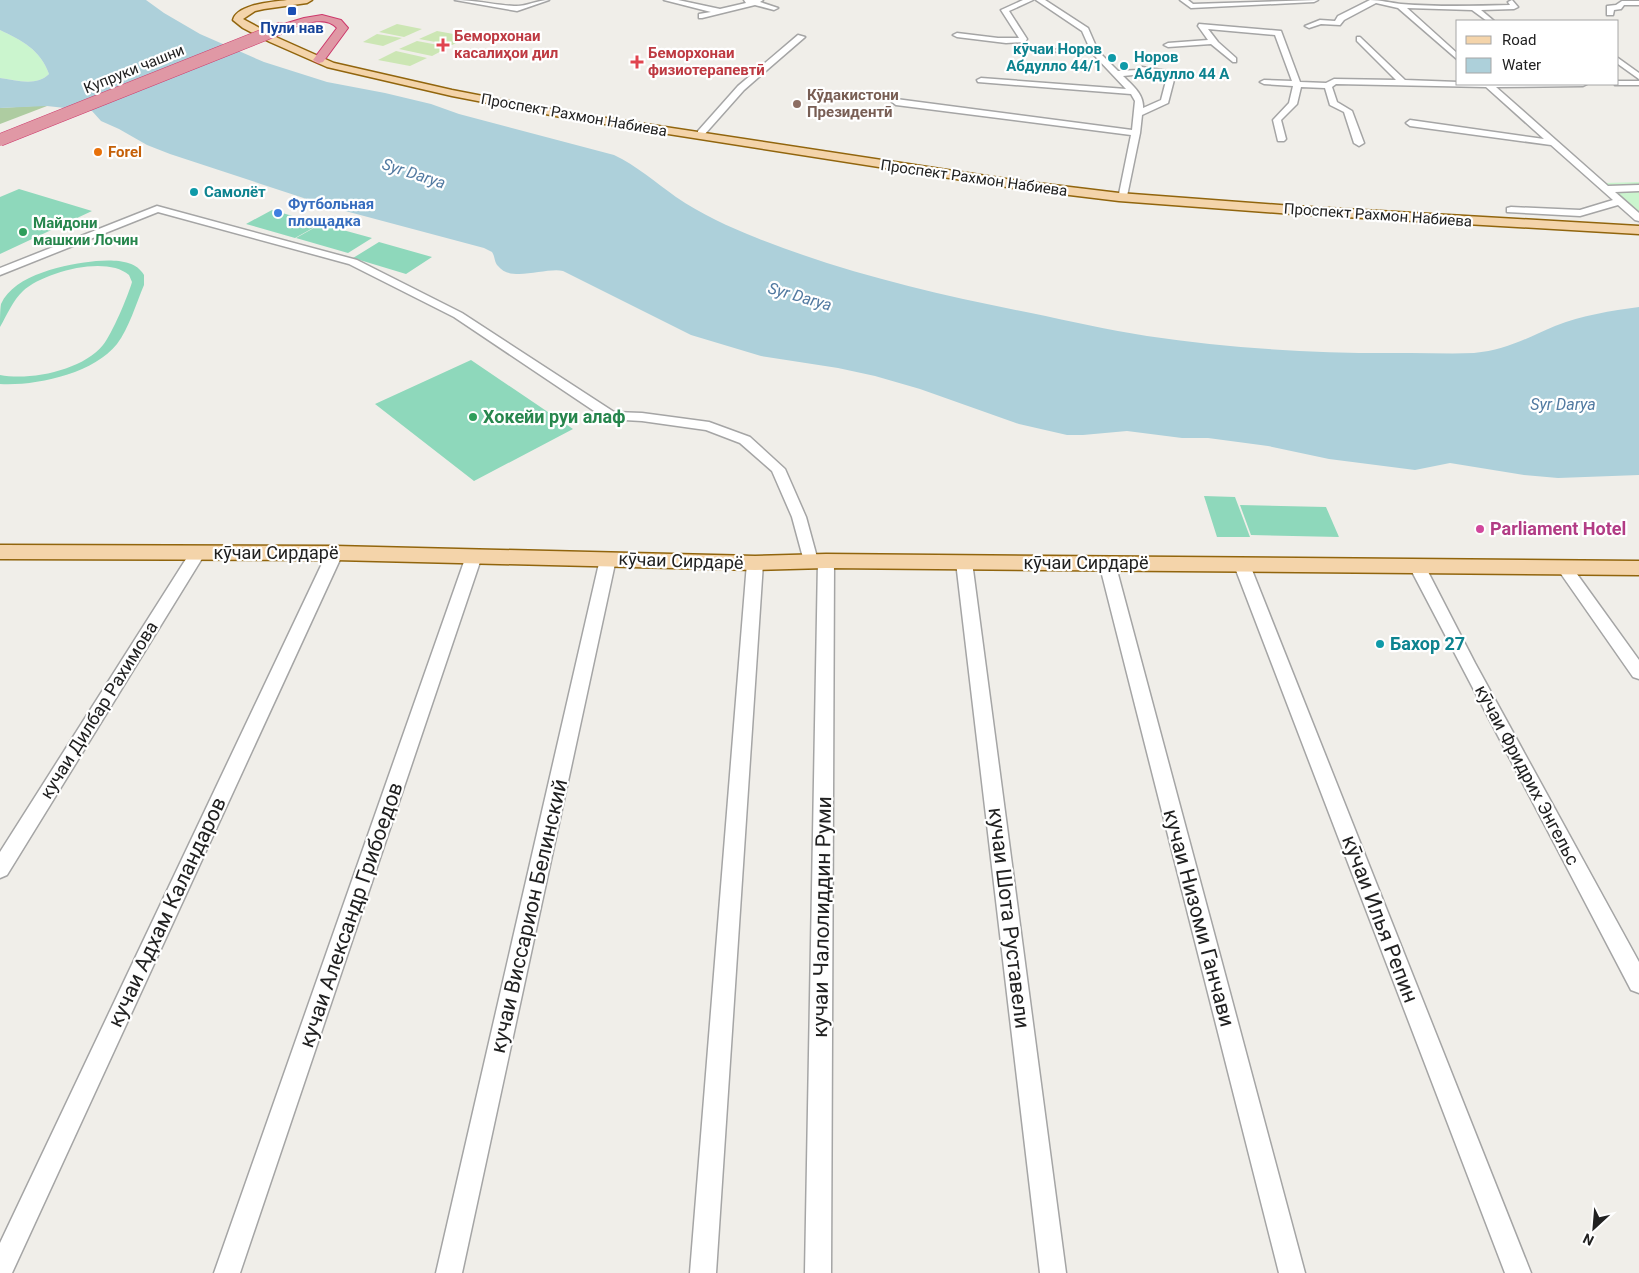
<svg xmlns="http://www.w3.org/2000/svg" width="1639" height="1273" font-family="Roboto,sans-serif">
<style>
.grass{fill:#cce6b4}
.forest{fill:#aecca1}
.park{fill:#cbf5ce}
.pitch{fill:#8ed8bb}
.water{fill:#add0da}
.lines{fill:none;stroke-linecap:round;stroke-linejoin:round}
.minor-casing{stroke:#a5a5a5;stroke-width:3}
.major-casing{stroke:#91650d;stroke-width:3}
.highway-casing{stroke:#cd386b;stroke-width:2}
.minor{fill:#fff;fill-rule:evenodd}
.major{fill:#f4d4aa;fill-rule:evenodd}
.highway{fill:#e098a5;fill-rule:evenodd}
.highway-bridge-casing{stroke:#cd386b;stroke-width:13;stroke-linecap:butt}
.highway-bridge{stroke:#e098a5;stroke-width:12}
.transit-dot{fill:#1a4fb4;stroke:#fff;stroke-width:2}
.health-dot{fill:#e0444e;stroke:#fff;stroke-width:2}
.culture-dot{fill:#0f9aa8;stroke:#fff;stroke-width:2}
.education-dot{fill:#8d6e63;stroke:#fff;stroke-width:2}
.food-dot{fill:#e8710a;stroke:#fff;stroke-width:2}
.shop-dot{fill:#3f7fe0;stroke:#fff;stroke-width:2}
.leisure-dot{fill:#2e9e5b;stroke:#fff;stroke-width:2}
.hotel-dot{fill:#d1479c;stroke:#fff;stroke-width:2}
.labels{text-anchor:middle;stroke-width:4.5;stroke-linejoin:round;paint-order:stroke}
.far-transit-label{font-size:15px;font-weight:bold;fill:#164399;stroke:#fff}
.far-health-label{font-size:15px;font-weight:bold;fill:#be3a42;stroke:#fff;text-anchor:start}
.far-culture-label{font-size:15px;font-weight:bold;fill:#0d838f;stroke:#fff;text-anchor:start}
.far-street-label{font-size:15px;fill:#212121;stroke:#fff}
.far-education-label{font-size:15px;font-weight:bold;fill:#785e54;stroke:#fff;text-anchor:start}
.far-food-label{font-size:15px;font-weight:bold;fill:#c56008;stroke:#fff;text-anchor:start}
.far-shop-label{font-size:15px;font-weight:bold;fill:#366cbe;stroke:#fff;text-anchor:start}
.far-leisure-label{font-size:15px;font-weight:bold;fill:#27864d;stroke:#fff;text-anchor:start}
.far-water-label{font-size:16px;font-style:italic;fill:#527aa1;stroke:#fff}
.leisure-label{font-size:18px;font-weight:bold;fill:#27864d;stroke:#fff;text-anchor:start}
.hotel-label{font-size:18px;font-weight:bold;fill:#b23c85;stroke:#fff;text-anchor:start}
.street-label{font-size:18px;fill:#212121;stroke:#fff}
.culture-label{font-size:18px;font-weight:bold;fill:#0d838f;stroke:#fff;text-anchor:start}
.near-street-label{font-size:21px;fill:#212121;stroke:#fff}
</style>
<rect width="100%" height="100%" fill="#f0eee9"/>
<path class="grass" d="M 397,24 L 422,29 L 404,37 L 379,32 Z
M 437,31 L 470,37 L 452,45 L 419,39 Z
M 377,34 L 402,38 L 383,46 L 363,42 Z
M 417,41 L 449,47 L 432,56 L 399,49 Z
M 396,51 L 427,58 L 410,66 L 378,60 Z"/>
<path class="forest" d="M 33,106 L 47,106 L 0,124 L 0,108 Z"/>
<path class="park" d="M 0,30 C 21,40 41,50 49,74 C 36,87 17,80 0,78 Z
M 1639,182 L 1639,212 L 1605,183 Z"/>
<path class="pitch" d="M 19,189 L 92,211 L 0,254 L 0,197 Z
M 272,210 L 320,224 L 295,238 L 246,224 Z
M 321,224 L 372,238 L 348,253 L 296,238 Z
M 379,242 L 432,257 L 406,274 L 353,258 Z
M 96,261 C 112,260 135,259 144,275 L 144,285 C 136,304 129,328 117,344 C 93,374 36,386 0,384 L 0,375 C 31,381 83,370 103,345 C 112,334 128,296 132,282 L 129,275 C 106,255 44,272 23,291 C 13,300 7,315 0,327 C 0,320 0,310 1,304 C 14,274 67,264 96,261 Z
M 471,360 L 573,429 L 474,481 L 375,404 Z
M 1204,496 L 1235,497 L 1250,537 L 1217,537 Z
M 1240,505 L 1326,507 L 1339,537 L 1251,535 Z"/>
<path class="water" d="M 0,0 L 146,0 L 164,13 L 200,34 L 264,62 L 327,82 L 385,93 L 431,104 L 459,114 L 614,155 C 637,166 655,182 676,197 C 701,214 729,227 757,238 C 845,273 939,295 1031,313 C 1070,321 1108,330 1147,336 C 1234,349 1322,354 1410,353 C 1431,353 1453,354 1474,353 C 1506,350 1527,338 1555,326 C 1582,315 1611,311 1639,307 L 1639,475 L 1558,478 L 1524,475 L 1450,463 L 1415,470 L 1329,459 L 1268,446 L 1208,438 L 1182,438 L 1127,431 L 1083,435 L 1067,435 L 1019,424 L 920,389 L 875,376 L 838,368 L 761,356 L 691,335 L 563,271 C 546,267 511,283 498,266 C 494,262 495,256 492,252 L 484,248 L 334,208 L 170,154 L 147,145 L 119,129 L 101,121 L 92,111 L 47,106 L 0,108 L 0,78 C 16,80 36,87 49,74 C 41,50 21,40 0,30 Z"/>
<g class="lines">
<defs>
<path id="minor" d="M 455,0 C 476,0 494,5 514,6 C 525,7 537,0 549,0 L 517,11 Z
M 664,0 L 678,0 L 720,9 L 746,3 L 744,0 L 763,0 L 760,2 L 778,8 L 774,10 L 755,5 L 702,18 L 699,18 L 699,14 L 711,12 Z
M 1023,0 L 1033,0 L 1009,11 L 1027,39 L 1025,42 L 1006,43 L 957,37 L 953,35 L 957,33 L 998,38 L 1019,38 L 1001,10 Z
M 1036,0 L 1045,0 L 1088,28 L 1098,51 L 1118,71 L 1138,70 L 1142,67 L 1168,71 L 1175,76 L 1168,103 L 1142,115 L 1140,133 L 1127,196 L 1124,197 L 1119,194 L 1131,135 L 896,105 L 892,102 L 896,99 L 1132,130 L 1135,101 L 1131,94 L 978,82 L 977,80 L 981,78 L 1126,89 L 1093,54 L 1056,52 L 1055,50 L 1059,48 L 1090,49 L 1082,31 ZM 1147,72 L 1167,77 L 1161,100 L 1143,108 C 1144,94 1132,85 1123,76 L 1143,74 Z
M 1180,0 L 1188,0 L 1193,4 L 1318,0 L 1314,2 L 1191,8 Z
M 1370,0 C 1381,0 1391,3 1401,4 C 1437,7 1474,6 1510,5 L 1508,2 L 1512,0 L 1518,7 L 1514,9 L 1481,10 L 1494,21 L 1487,21 L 1472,10 L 1407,8 L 1458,54 L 1458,60 L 1398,8 L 1376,3 L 1344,20 L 1340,25 L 1321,24 L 1309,28 L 1305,26 L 1320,20 L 1335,21 L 1338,16 Z
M 1622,1 L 1639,1 L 1639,5 L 1624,5 L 1621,9 L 1614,10 L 1613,15 L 1607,15 L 1607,6 L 1616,5 Z
M 1199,24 L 1281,31 L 1300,82 L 1326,83 L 1334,79 L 1396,80 L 1357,41 L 1357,37 L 1360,37 L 1405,80 L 1458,82 L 1458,84 L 1587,84 L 1583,86 L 1496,87 L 1608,186 L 1639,185 L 1639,191 L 1615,192 L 1639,213 L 1639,221 L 1635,220 L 1618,205 L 1580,216 L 1507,212 L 1507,208 L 1511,207 L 1580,210 L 1613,200 L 1551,145 L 1410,126 L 1406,123 L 1410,120 L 1544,139 L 1486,87 L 1336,84 L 1332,87 L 1337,102 L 1352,111 L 1364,143 L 1359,146 L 1354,143 L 1344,112 L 1330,105 L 1325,88 L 1301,87 L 1297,104 L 1281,120 L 1286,139 L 1284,141 L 1278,141 L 1273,120 L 1289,103 L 1293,86 L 1264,84 L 1260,82 L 1264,80 L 1292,81 L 1275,35 L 1208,29 L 1218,42 L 1236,58 L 1236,62 L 1233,62 L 1211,44 L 1168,47 L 1164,45 L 1168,43 L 1208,40 L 1198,26 Z
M 798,35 L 805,37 L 744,90 L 704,135 L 698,135 L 698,131 L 738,86 Z
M 1618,58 L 1639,73 L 1639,79 L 1618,64 Z
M 1618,81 L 1639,81 L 1639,85 L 1615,85 L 1618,84 Z
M 157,206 L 357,260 L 462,313 L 614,412 L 642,413 L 709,422 L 750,437 L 785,469 L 806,517 L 818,561 L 815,565 L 810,566 L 805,565 L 792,517 L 772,471 L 740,443 L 706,430 L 642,421 L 606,419 L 454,317 L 349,264 L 158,212 L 0,275 L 0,268 Z
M 198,547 L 203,548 L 206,552 L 7,875 L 0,878 L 0,852 L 193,548 Z
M 335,548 L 340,549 L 343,553 L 12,1273 L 0,1273 L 0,1243 L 327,553 L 330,549 Z
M 474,551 L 479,552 L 482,556 L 240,1273 L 214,1273 L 466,556 L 469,552 Z
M 608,554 L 613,555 L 616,559 L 462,1273 L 436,1273 L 600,559 L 603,555 Z
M 826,556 L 831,557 L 834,561 L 831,1273 L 805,1273 L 818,561 L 821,557 Z
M 964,557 L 969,558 L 972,562 L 1066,1273 L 1040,1273 L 956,562 L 959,558 Z
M 755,558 L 760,559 L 763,563 L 716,1273 L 690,1273 L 747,563 L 750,559 Z
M 1107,558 L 1112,559 L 1115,563 L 1305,1273 L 1279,1273 L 1099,563 L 1102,559 Z
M 1242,560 L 1247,561 L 1250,565 L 1531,1273 L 1505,1273 L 1234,565 L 1237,561 Z
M 1417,561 L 1422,562 L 1425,566 L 1475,663 L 1639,962 L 1639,993 L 1631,990 L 1409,566 L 1412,562 Z
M 1564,562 L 1569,563 L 1639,660 L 1639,679 L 1633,677 L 1559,571 L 1556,567 L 1559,563 Z"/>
<path id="major" d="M 287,0 L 312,0 L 307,3 L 264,9 L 255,11 L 243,19 L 278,38 L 334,63 L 452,90 L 566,112 L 1020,181 L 1119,193 L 1293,206 L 1639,226 L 1639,234 L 1293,214 L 1119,201 L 1020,189 L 566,118 L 452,96 L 327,67 L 270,42 L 243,28 L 233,20 C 237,4 273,2 287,0 Z
M 0,545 L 335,546 L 755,556 L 826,554 L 1639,561 L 1639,575 L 826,568 L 755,570 L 335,560 L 0,559 Z"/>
<path id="highway" d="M 322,15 L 341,20 L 348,28 L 323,62 L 319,63 L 313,60 L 337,28 C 323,13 298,27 281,31 L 276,28 L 277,26 L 304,18 Z"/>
</defs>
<use href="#minor" class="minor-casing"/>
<use href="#major" class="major-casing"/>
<use href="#highway" class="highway-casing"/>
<use href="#minor" class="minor"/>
<use href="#major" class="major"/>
<use href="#highway" class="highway"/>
<defs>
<path id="highway-bridge" d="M 0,140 L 281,28"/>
</defs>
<use href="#highway-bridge" class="highway-bridge-casing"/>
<use href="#highway-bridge" class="highway-bridge"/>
</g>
<rect class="transit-dot" x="287" y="6" width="10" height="10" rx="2.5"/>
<g class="health-dot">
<path d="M440.5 37.5h5v5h5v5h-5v5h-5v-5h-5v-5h5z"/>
<path d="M634.5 54.5h5v5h5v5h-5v5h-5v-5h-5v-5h5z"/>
</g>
<g class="culture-dot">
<circle cx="1112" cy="58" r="5"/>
<circle cx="1124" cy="66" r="5"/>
<circle cx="194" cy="192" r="5"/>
<circle cx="1380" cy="644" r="5"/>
</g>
<circle class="education-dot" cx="797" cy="104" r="5"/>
<circle class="food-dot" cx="98" cy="152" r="5"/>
<circle class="shop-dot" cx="278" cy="213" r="5"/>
<g class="leisure-dot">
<circle cx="23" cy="232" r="5"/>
<circle cx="473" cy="417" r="5"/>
</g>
<circle class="hotel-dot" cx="1480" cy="529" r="5"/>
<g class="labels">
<g class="far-transit-label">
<text x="292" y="33">Пули нав</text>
</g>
<g class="far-health-label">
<text x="454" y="41">Беморхонаи<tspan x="454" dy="17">касалиҳои дил</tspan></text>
<text x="648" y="58">Беморхонаи<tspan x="648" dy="17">физиотерапевтӣ</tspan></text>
</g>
<g class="far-culture-label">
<text x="1102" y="54" text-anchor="end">кӯчаи Норов<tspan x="1102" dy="17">Абдулло 44/1</tspan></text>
<text x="1134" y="62">Норов<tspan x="1134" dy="17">Абдулло 44 А</tspan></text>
<text x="204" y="197">Самолёт</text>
</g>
<g class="far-street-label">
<text transform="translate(134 69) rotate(-22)" y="5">Купруки чашни</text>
<text transform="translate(574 115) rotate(10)" y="5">Проспект Рахмон Набиева</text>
<text transform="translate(974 178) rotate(8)" y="5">Проспект Рахмон Набиева</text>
<text transform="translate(1378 215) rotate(4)" y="5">Проспект Рахмон Набиева</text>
</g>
<g class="far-education-label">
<text x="807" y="100">Кӯдакистони<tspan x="807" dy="17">Президентӣ</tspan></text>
</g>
<g class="far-food-label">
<text x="108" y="157">Forel</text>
</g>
<g class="far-shop-label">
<text x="288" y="209">Футбольная<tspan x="288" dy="17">площадка</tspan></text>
</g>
<g class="far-leisure-label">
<text x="33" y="228">Майдони<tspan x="33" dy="17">машкии Лочин</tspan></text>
</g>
<g class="far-water-label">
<text transform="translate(414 173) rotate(18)" y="6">Syr Darya</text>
<text transform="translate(800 296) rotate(16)" y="6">Syr Darya</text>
<text x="1563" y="410">Syr Darya</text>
</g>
<g class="leisure-label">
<text x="483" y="423">Хокейи руи алаф</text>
</g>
<g class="hotel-label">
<text x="1490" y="535">Parliament Hotel</text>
</g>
<g class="street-label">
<text x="276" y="559">кӯчаи Сирдарё</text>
<text transform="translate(681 561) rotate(2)" y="6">кӯчаи Сирдарё</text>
<text x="1086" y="569">кӯчаи Сирдарё</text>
<text transform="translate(99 710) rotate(-58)" y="6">кучаи Дилбар Рахимова</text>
<text transform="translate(1527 775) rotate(62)" y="6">кӯчаи Фридрих Энгельс</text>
</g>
<g class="culture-label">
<text x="1390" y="650">Бахор 27</text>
</g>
<g class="near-street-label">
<text transform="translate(167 912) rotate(-65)" y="7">кучаи Адхам Каландаров</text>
<text transform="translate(351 915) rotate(-71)" y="7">кучаи Александр Грибоедов</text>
<text transform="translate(529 916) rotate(-77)" y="7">кучаи Виссарион Белинский</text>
<text transform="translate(822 917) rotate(-89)" y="7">кучаи Чалолиддин Руми</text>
<text transform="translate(1009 918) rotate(83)" y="7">кучаи Шота Руставели</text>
<text transform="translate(1199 918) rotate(75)" y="7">кучаи Низоми Ганчави</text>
<text transform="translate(1380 919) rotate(69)" y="7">кӯчаи Илья Репин</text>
</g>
</g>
<rect x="1456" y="20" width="162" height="65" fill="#ffffff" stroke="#a6a6a6"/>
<rect x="1466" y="36" width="25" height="8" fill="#f4d4aa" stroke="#a6a6a6"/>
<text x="1502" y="45" font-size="15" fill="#212121">Road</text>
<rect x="1466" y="58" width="25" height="15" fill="#add0da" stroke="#a6a6a6"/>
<text x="1502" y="70" font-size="15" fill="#212121">Water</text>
<g transform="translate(1594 1228) rotate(206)" stroke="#ffffff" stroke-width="4" paint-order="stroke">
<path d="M0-4L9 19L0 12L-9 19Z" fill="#212121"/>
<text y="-8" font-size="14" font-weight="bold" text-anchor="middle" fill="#212121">N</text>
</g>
</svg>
